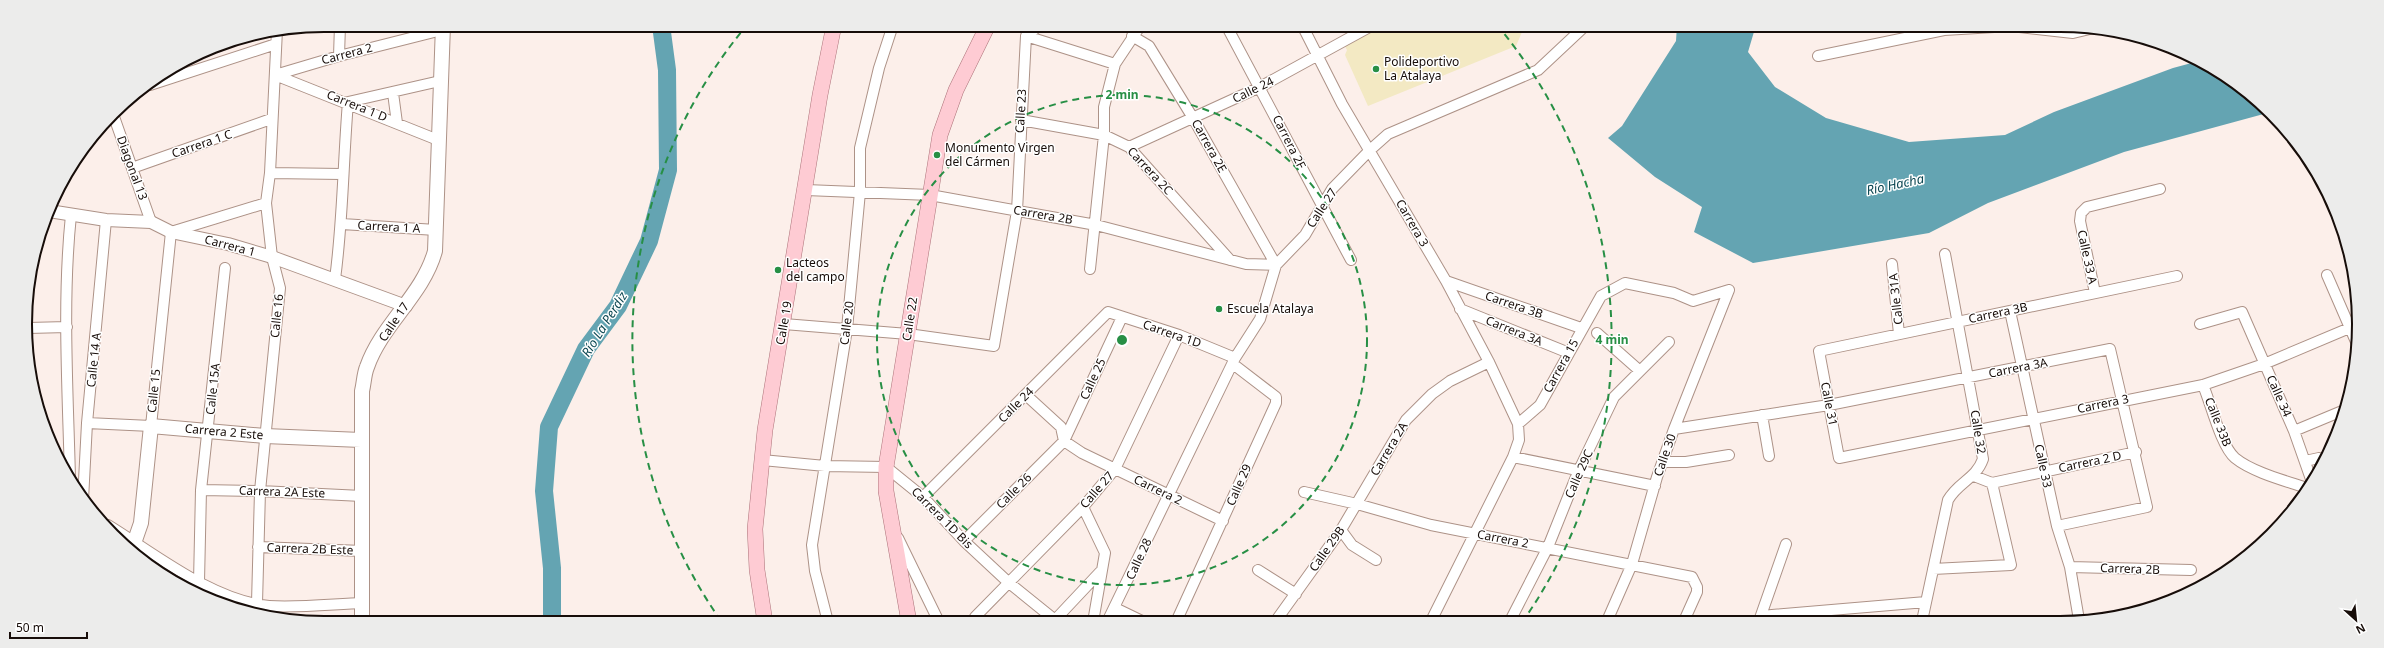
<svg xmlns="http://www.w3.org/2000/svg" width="2384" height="648" font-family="'Noto Sans',sans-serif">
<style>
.green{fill:#cacdad}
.sand{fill:#f3e9c3}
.water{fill:#64a4b2}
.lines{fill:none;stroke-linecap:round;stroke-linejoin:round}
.river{stroke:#64a4b2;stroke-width:18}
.minor-casing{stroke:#ad9287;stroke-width:12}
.tertiary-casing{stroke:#ad9287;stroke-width:14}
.secondary-casing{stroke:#ad9287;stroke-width:16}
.primary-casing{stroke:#ac7279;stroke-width:16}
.minor{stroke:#fff;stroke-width:10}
.tertiary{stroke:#fff;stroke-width:12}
.secondary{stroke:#fff;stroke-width:14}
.primary{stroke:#fecbd3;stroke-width:15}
.ring{fill:none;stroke:#278f45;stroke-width:2;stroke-dasharray:7 5}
.poi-dot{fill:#278f45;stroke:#fff;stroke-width:1.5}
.labels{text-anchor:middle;stroke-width:3;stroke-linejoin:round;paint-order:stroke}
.street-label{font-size:12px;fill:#170d09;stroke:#fff}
.poi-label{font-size:12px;fill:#170d09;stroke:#fff;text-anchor:start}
.water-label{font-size:13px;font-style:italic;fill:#0d4853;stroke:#fff}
.rim{fill:none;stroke:#170d09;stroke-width:2}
.centre{fill:#278f45;stroke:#fff;stroke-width:2}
.ring-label{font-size:12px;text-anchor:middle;font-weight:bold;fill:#278f45;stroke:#fff;stroke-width:3;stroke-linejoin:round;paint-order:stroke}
</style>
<rect width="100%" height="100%" fill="#fcefea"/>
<path class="green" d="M 224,603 L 268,614 L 268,617 L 223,604 Z"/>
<path class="sand" d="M 1381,25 L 1525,25 L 1516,46 L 1368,106 L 1345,55 L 1347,50 L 1343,43 Z"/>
<path class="water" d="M 1677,25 L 1756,25 L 1748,52 L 1775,87 L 1826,118 L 1909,142 L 2005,135 L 2054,112 L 2173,68 L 2199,61 L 2226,75 L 2271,112 L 2124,152 L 1988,203 L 1929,233 L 1753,263 L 1694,232 L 1702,207 L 1655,177 L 1608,138 L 1622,126 L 1676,41 Z"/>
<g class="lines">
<path class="river" d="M 552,623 L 552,568 L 544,491 L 549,427 L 586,349 L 618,306 L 649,241 L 668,170 L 667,70 L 661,25"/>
<defs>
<path id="minor" d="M 1226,25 L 1351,260
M 1302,25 L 1342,104 L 1446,281 L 1489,362 L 1518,424 L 1519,440 L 1513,457 L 1431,621
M 1026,36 L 1115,64
M 1132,36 L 1149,46 L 1193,118 L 1276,265
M 339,56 L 340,25
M 1818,56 L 1944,30 L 2011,26 L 2073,33 L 2094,28
M 275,75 L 438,140
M 275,75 L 339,56 L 442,30
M 150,85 L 276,44
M 393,93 L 397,123
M 113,114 L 151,222
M 1021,120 L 1104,135 L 1129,147 L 1230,260
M 1129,147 L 1260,87 L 1373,25
M 132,168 L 271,119
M 270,173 L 342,174
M 806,190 L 930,195 L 1096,225 L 1246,264 L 1276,265
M 342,224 L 436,230
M 1892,264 L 1899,334
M 1090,269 L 1104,135 L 1104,107 L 1115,64 L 1141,25
M 2327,275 L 2357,344
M 2177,276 L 1819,351 L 1839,458 L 2203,385 L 2264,364 L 2359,324
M 335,279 C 343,221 343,162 348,102 L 440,81
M 1446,281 L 1581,328
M 2095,293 L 2080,221 L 2081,213 L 2087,207 L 2160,189
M 1460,309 L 1569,353
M 2010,311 L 2057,526 L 2070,567 L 2079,620
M 784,324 L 908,334 L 994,346 L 1017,211 L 1026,36 L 1040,25
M 2200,324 L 2242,312 L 2294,431 L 2312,482
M 28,328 L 67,327
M 1597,333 L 1640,371
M 2203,385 C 2211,404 2221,446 2235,458 C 2252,472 2286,481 2307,488
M 1026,395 L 1061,427 L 1064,441 L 1082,453 L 1223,521
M 1762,415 L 1769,456
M 87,423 L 151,426 L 171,232 L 266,203
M 1518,424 L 1540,405 L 1601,296 L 1625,283 L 1674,293 L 1693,301 L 1729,290
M 1674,429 L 1829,405 L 2110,349 L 2147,507 L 2057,526
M 2294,431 L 2342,411
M 1513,457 L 1655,486
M 762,460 L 825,466 L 886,467 L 923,497 L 964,541 L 1008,582 L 1055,620
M 2305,461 L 2319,458 L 2324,460
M 1663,462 L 1686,462 L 1729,455
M 1974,476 L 1992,483 L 2136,452
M 70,479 C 68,392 62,302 71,215
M 201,490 L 260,491 L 362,496
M 1304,492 L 1357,504 L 1431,525 L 1692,577 L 1697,587 L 1697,592 L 1684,621
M 923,497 L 1108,312 L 1179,335 L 1235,358
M 83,500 L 87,423 L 106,220
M 1083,507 L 1105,553 L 1093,622
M 108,525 C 155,554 213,601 269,606 C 298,608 334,604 363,603
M 1341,530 L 1352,545 L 1376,560
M 898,538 L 939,622
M 964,541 L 1064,441 L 1122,317
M 258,547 L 363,551
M 2070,567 L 2191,570
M 1933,569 L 2011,565 L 1992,483
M 1258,570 L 1296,594
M 199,582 L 201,490 L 225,268
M 257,603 L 260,491 L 280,288 L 272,257 L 266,203 L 270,173 L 277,30
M 1115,608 L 1144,622
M 1761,616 L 1926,602
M 975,617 L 1083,507 L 1115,469 L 1179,335
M 1510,621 L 1548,547 L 1578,472 L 1614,397 L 1669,342
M 1607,621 L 1632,564 L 1657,477 L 1674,429 L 1729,290
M 1759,621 L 1786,544
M 1922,621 L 1948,500 C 1958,482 1976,479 1983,459 L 1945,254
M 828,622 L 815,571 L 812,545 L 847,329 L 860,192 L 860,148 L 879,68 L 893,25
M 1053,622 L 1100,572
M 1107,622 L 1235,358 L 1260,319 L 1276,265 L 1305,235 L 1332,189 L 1370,150 L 1388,134 L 1538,70 L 1586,25
M 1176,622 L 1276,403 L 1276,397 L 1233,364
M 1275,622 L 1341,530 L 1406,420 L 1432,394 L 1450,381 L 1489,362"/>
<path id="tertiary" d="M 49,211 L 106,220 L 151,222 L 171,232 L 228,244 L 272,257 L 406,306"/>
<path id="secondary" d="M 132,549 L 141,523 L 151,426 L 265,436 L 361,440
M 362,623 L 362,391 C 364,383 364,374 367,367 C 382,324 423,295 435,251 L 443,25"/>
<path id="primary" d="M 765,622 L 757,570 L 755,529 L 765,430 L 820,95 L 834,25
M 909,622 L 886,491 L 886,467 L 940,135 L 956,90 L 988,25"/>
</defs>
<use href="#minor" class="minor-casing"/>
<use href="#tertiary" class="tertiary-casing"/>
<use href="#secondary" class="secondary-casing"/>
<use href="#primary" class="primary-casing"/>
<use href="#minor" class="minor"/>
<use href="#tertiary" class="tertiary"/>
<use href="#secondary" class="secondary"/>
<use href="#primary" class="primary"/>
</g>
<g class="ring">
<circle cx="1122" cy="340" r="245"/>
<path d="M721 621A490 490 0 0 1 747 25M1497 25A490 490 0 0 1 1523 621"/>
</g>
<g class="poi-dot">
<circle cx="1376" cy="69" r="4"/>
<circle cx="937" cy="155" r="4"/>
<circle cx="778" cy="270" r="4"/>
<circle cx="1219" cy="309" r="4"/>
</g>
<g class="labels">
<g class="street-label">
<text transform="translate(347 54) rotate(-15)" y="4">Carrera 2</text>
<text transform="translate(1253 90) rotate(-26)" y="4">Calle 24</text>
<text transform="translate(357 106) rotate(22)" y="4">Carrera 1 D</text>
<text transform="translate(1021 111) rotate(-87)" y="4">Calle 23</text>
<text transform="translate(1289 142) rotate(63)" y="4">Carrera 2F</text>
<text transform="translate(202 144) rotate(-19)" y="4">Carrera 1 C</text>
<text transform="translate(1209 146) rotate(61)" y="4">Carrera 2E</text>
<text transform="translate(132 168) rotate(70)" y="4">Diagonal 13</text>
<text transform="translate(1150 171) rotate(47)" y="4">Carrera 2C</text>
<text transform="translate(1322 208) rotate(-57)" y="4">Calle 27</text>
<text transform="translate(1043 215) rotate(10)" y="4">Carrera 2B</text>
<text transform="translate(1412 223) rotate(60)" y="4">Carrera 3</text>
<text transform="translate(389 227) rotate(3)" y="4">Carrera 1 A</text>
<text transform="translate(230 246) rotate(15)" y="4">Carrera 1</text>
<text transform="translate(2087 257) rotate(78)" y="4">Calle 33 A</text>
<text transform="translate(1896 299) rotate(-96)" y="4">Calle 31A</text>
<text transform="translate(1514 305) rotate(19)" y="4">Carrera 3B</text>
<text transform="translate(1998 313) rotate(-12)" y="4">Carrera 3B</text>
<text transform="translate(277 316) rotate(-84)" y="4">Calle 16</text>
<text transform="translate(910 319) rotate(-81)" y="4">Calle 22</text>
<text transform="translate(394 322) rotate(-56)" y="4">Calle 17</text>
<text transform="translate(784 323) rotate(-80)" y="4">Calle 19</text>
<text transform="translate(847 323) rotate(-83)" y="4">Calle 20</text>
<text transform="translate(1514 331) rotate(22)" y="4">Carrera 3A</text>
<text transform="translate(1172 334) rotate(19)" y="4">Carrera 1D</text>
<text transform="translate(94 360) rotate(-84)" y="4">Calle 14 A</text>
<text transform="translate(1561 366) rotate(-61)" y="4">Carrera 15</text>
<text transform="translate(2018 368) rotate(-11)" y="4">Carrera 3A</text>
<text transform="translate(1093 379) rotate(-65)" y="4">Calle 25</text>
<text transform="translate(213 389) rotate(-84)" y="4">Calle 15A</text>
<text transform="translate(154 391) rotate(-84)" y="4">Calle 15</text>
<text transform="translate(2279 396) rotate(66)" y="4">Calle 34</text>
<text transform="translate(1829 404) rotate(79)" y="4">Calle 31</text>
<text transform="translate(2103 404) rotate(-12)" y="4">Carrera 3</text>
<text transform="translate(1016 405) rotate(-45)" y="4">Calle 24</text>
<text transform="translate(2218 422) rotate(68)" y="4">Calle 33B</text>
<text transform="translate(224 432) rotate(5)" y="4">Carrera 2 Este</text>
<text transform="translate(1978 432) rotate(81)" y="4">Calle 32</text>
<text transform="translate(1389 449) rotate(-59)" y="4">Carrera 2A</text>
<text transform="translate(1665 455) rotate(-71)" y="4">Calle 30</text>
<text transform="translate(2090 462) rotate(-12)" y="4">Carrera 2 D</text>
<text transform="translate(2043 466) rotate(78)" y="4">Calle 33</text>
<text transform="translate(1579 474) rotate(-66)" y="4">Calle 29C</text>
<text transform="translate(1239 485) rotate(-66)" y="4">Calle 29</text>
<text transform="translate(1097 490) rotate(-49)" y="4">Calle 27</text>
<text transform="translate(1158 490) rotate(26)" y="4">Carrera 2</text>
<text transform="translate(1014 491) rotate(-45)" y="4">Calle 26</text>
<text transform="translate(282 492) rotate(2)" y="4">Carrera 2A Este</text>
<text transform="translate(942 518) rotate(45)" y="4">Carrera 1D Bis</text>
<text transform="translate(1503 539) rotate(11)" y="4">Carrera 2</text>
<text transform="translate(310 549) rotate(2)" y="4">Carrera 2B Este</text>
<text transform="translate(1327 549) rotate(-55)" y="4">Calle 29B</text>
<text transform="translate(1139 559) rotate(-65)" y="4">Calle 28</text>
<text transform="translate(2130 569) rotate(2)" y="4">Carrera 2B</text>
</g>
<g class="poi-label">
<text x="1384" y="66">Polideportivo<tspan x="1384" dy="14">La Atalaya</tspan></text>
<text x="945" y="152">Monumento Virgen<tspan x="945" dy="14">del Cármen</tspan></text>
<text x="786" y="267">Lacteos<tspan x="786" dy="14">del campo</tspan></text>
<text x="1227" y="313">Escuela Atalaya</text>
</g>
<g class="water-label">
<text transform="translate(1895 184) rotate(-12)" y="5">Río Hacha</text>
<text transform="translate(604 324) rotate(-58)" y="5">Río La Perdiz</text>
</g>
</g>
<path d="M0 0H2384V648H0ZM324 32H2060A292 292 0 0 1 2352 324V324A292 292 0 0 1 2060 616H324A292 292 0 0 1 32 324V324A292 292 0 0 1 324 32Z" fill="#ececeb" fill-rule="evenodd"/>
<path class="rim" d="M324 32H2060A292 292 0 0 1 2352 324V324A292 292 0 0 1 2060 616H324A292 292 0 0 1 32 324V324A292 292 0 0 1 324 32Z"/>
<circle cx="1122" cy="340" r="6" class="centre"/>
<g class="ring-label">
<text x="1122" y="99">2 min</text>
<text x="1612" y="344">4 min</text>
</g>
<g transform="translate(2356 620) rotate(153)" stroke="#ffffff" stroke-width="3" paint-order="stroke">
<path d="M0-3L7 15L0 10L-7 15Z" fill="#170d09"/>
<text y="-6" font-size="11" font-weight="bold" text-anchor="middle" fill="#170d09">N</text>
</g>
<path d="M10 632v6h77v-6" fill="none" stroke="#170d09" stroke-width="2"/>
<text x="16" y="632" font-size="12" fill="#170d09" stroke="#ffffff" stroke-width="3" paint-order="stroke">50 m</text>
</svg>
